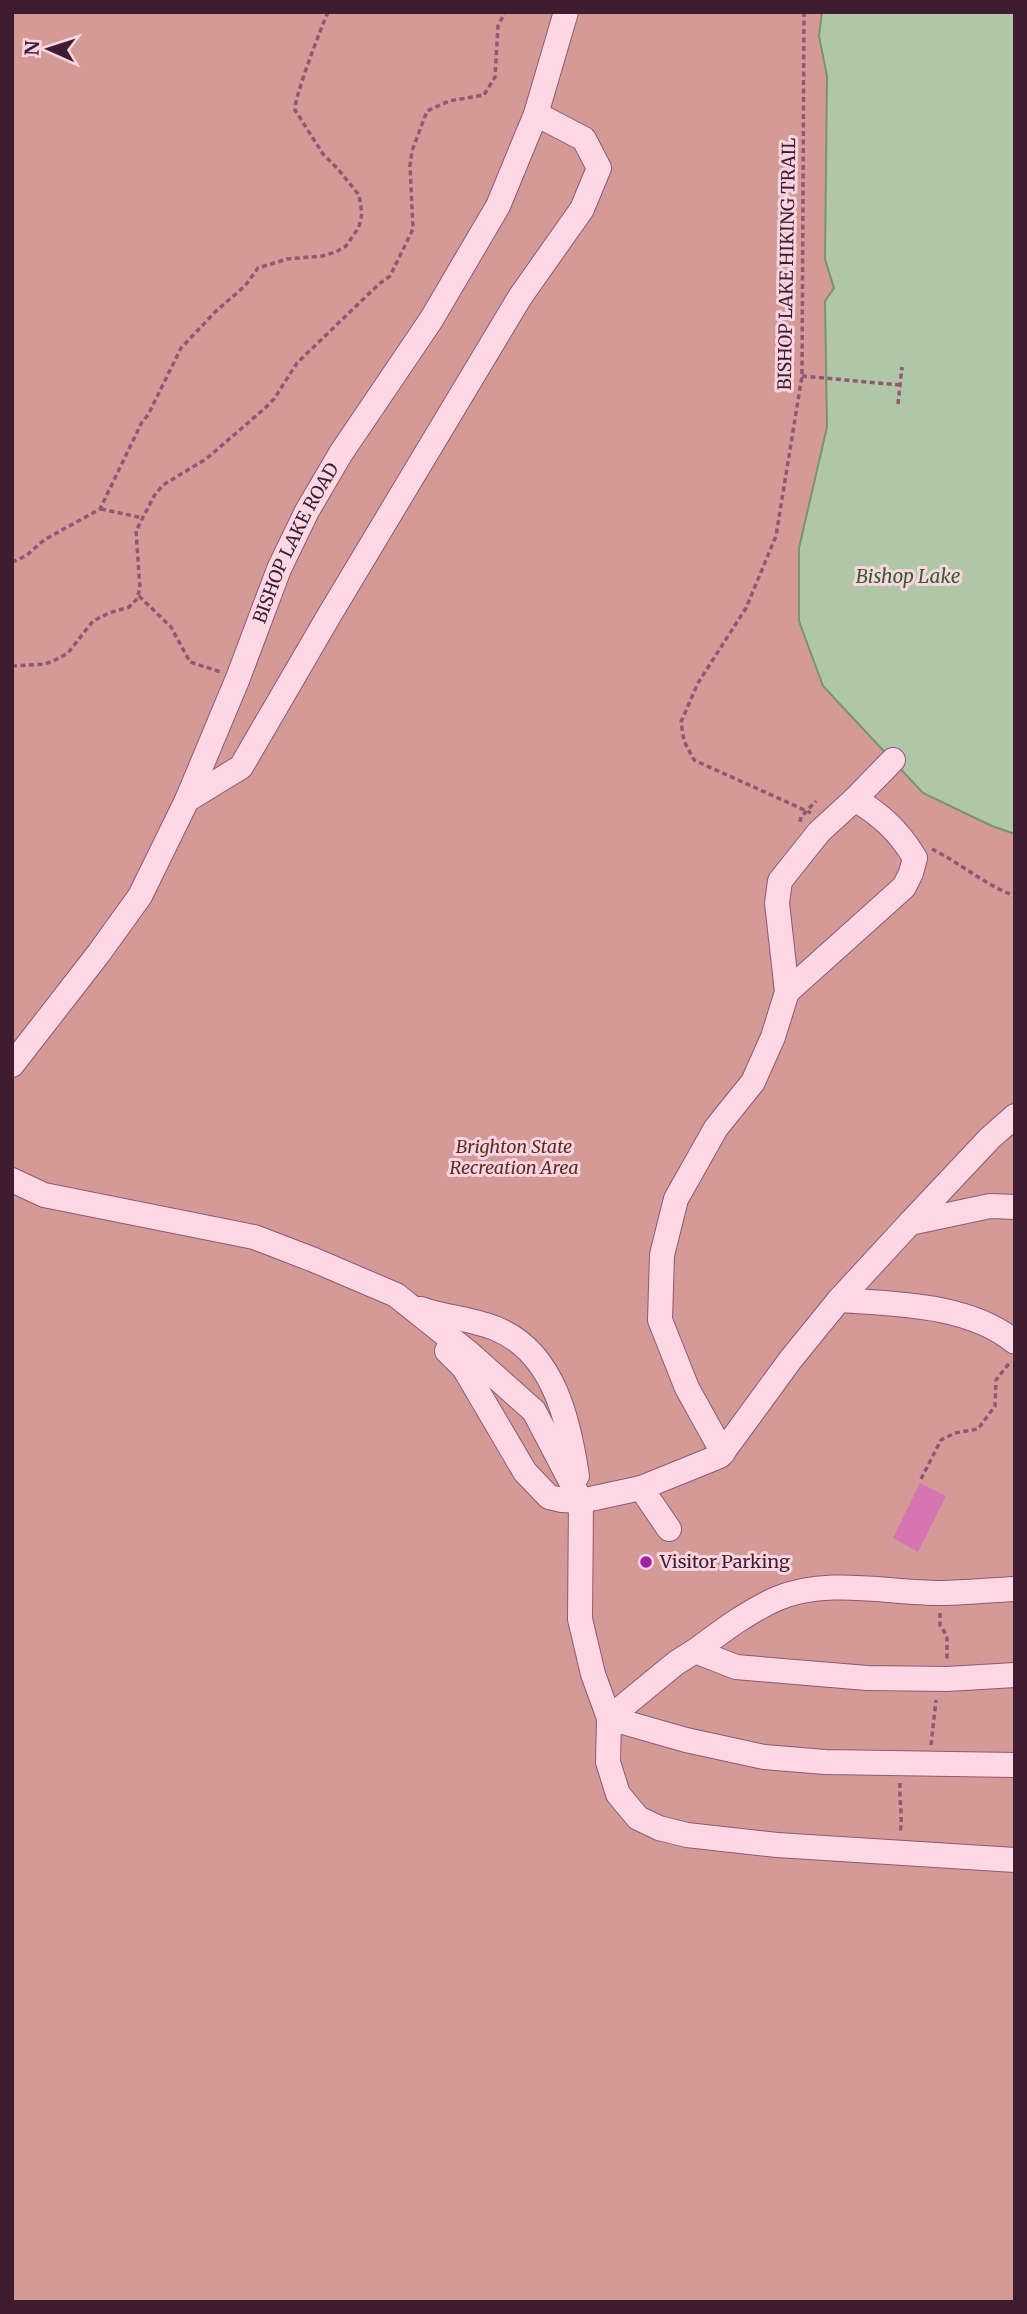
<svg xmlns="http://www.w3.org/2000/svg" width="1027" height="2314" font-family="Merriweather,serif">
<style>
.green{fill:#d39a96}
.water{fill:#b1c6a6;stroke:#78956b;stroke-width:2}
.building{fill:#d575b2}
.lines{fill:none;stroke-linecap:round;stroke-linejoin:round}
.minor-casing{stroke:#905875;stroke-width:26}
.path{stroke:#905875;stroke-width:3.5;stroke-dasharray:5 3.5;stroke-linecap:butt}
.minor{stroke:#fcd8e5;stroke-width:24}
.poi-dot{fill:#9e21a6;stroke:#f9d4e1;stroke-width:2.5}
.labels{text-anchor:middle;stroke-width:6;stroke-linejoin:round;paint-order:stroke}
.street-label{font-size:18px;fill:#3e1d30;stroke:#f9d4e1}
.park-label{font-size:18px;font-style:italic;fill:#5d2d21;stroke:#f9d4e1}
.poi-label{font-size:18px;fill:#3e1d30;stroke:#f9d4e1;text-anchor:start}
.water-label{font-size:19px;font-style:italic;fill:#31602b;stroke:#f9d4e1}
</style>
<rect width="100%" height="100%" fill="#f3c4d4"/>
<path class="green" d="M 12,12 L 1015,12 L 1015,2302 L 12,2302 Z"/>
<path class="water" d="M 822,12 L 1015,12 L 1015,834 L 992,826 L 923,793 L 823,686 L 799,621 L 799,548 L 827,427 L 825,301 L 834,288 L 825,259 L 827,76 L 819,36 Z"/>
<path class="building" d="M 920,1483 L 946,1496 L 918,1552 L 893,1538 Z"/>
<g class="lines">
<defs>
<g id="minor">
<path d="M 855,799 C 882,816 898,830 915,858 L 911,873 L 904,887 L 787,992 L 777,903 L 780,881 L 819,832 Z"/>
<path d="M 855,799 L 893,760"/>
<path d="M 187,800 L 241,767 L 330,614 L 520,297 L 582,209 L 599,168 L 584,139 L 536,114"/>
<path id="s1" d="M 12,1065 L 99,953 L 140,896 L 187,800 L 238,678 L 279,569 L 307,511 L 341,453 L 431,320 L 498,206 L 536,114 L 566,12"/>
<path d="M 12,1180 L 44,1195 L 254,1237 L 314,1260 L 396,1295 L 470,1354 L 534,1411 L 581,1501 L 580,1619 L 593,1674 L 609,1718 L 676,1663 L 695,1651"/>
<path d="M 910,1223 L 990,1138 L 1015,1116"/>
<path d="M 839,1300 C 896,1304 969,1304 1015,1342"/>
<path d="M 421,1309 C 446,1318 475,1319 499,1330 C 554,1354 569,1422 577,1476"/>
<path d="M 447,1351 L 464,1368 L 525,1472 L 549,1497 L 562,1500 L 581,1501 L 641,1488 L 720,1456 L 791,1359 L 839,1300 L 910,1223 L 990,1206 L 1015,1207"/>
<path d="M 723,1453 L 687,1388 L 660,1320 L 662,1255 L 676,1199 L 716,1128 L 753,1082 L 773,1037 L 787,992"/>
<path d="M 641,1488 L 669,1529"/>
<path d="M 1015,1589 C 990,1590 965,1593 940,1593 C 887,1593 827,1577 776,1599 C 747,1612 721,1632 695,1651 L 736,1667 L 867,1678 L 947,1679 L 1015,1675"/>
<path d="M 1015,1765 L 825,1762 L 764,1757 L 686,1740 L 609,1718 L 608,1762 L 618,1794 L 638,1818 L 659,1828 L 687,1835 L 777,1845 L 1015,1860"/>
</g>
</defs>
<use href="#minor" class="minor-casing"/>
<path class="path" d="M 804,12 L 802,376 L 776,536 L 746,608 L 698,683 L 681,722 L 684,741 L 694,760 L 811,813
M 802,376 L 900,385
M 898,404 L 902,367
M 101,509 L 143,518
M 12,562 L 26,556 L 44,540 L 100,509 L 142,422 L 148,415 L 181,348 L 216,311 L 245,286 L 258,268 L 287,259 L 322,256 L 336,252 L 346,246 L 359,227 L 362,213 L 359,195 L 338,169 L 323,154 L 295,110 C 293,101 322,25 328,12
M 139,596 L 171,627 L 190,662 L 221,672
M 12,666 L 45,664 L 55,660 L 68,653 L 93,621 L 109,613 L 129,607 L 136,600 L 140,589 L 136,531 L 154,496 L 163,485 L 206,459 L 264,409 L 274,399 L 297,363 L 379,284 L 390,276 L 413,229 L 410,165 L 412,151 L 427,111 L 449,101 L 484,95 L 495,77 L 498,26 L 505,12
M 800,822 L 801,817 L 816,801
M 932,849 C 960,863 985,885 1015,896
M 921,1479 L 941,1440 L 955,1433 L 978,1429 L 995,1406 L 996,1380 L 1011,1361
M 940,1613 L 940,1625 L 947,1636 L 947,1659
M 931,1745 L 936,1700
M 900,1783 C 899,1801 903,1816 900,1834"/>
<use href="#minor" class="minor"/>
</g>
<circle class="poi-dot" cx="646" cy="1562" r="7"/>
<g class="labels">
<g class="street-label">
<text transform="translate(787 264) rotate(-89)" y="6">BISHOP LAKE HIKING TRAIL</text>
<text dy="6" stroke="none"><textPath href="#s1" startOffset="598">BISHOP LAKE ROAD</textPath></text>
</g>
<g class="park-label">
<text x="514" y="1153">Brighton State<tspan x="514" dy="21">Recreation Area</tspan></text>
</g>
<g class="poi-label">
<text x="660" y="1568">Visitor Parking</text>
</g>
<g class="water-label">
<text x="908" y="583">Bishop Lake</text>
</g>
</g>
<rect width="1027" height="2314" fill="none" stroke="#3e1d30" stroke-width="28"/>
<g transform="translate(49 49) rotate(273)" stroke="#f9d4e1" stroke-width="5" paint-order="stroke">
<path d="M0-5L12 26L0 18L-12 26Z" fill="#3e1d30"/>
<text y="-10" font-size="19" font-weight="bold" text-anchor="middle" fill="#3e1d30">N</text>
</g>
</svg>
